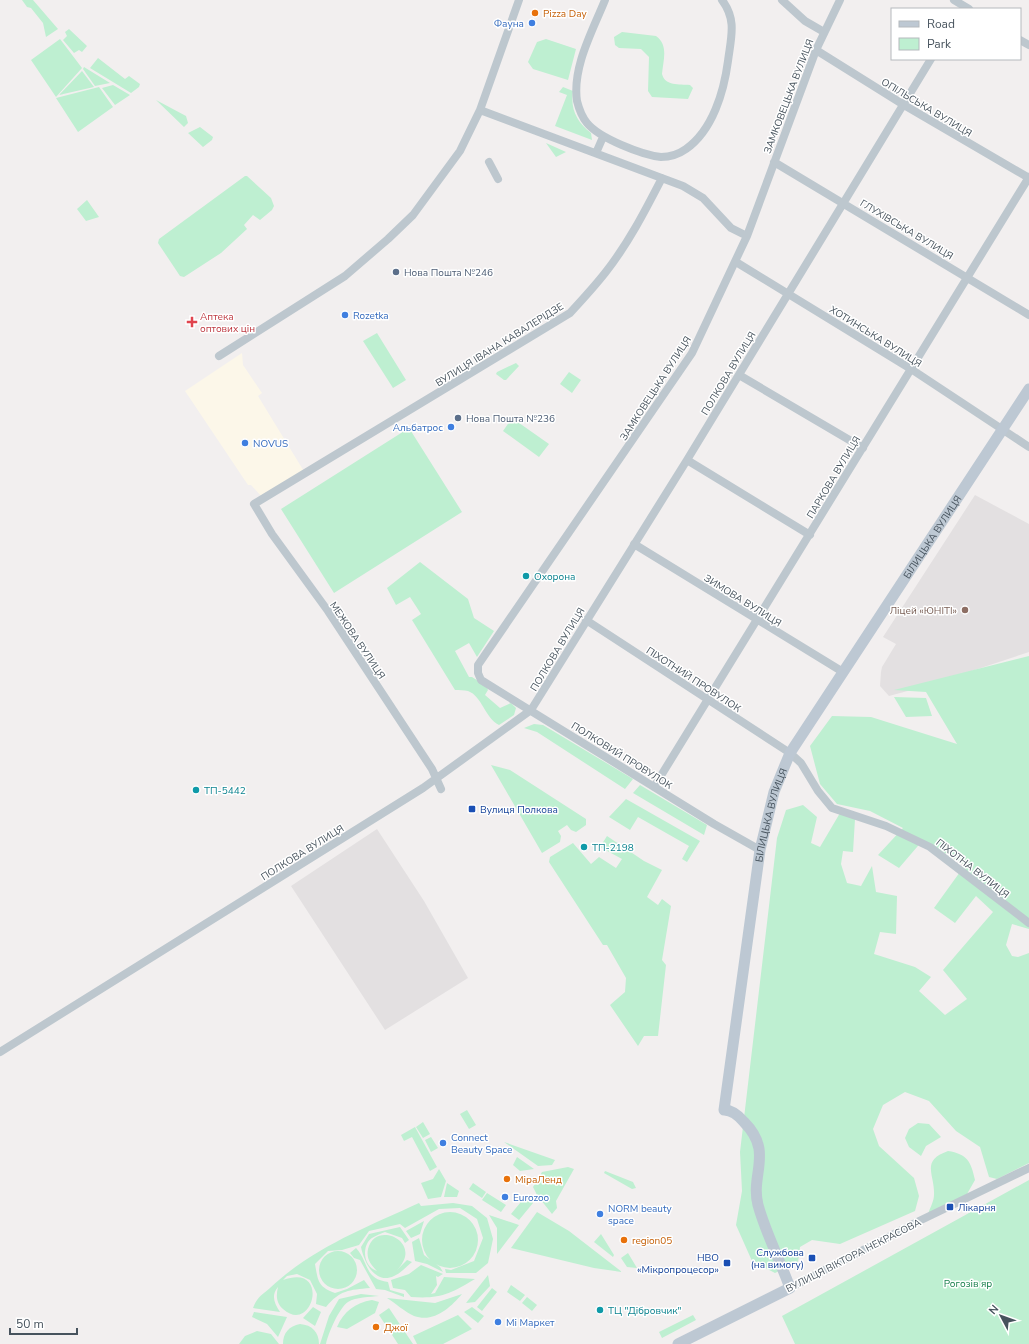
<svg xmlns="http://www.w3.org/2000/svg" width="1029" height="1344" font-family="'Nunito Sans',sans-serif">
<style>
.commercial{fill:#fcf7e9}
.education{fill:#e3e0e1}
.green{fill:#beefd1}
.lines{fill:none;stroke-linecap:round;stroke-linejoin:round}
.street{stroke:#bdc7ce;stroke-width:8}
.secondary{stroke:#bdc8d3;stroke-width:11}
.food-dot{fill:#e8710a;stroke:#fff;stroke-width:1.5}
.shop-dot{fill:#3f7fe0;stroke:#fff;stroke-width:1.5}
.service-dot{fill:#5c6f8a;stroke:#fff;stroke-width:1.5}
.health-dot{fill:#e0444e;stroke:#fff;stroke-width:1.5}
.culture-dot{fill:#0f9aa8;stroke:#fff;stroke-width:1.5}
.education-dot{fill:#8d6e63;stroke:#fff;stroke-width:1.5}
.transit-dot{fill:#1a4fb4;stroke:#fff;stroke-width:1.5}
.labels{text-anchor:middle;stroke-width:3;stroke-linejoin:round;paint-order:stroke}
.food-label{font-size:10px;fill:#c56008;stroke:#fff;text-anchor:start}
.shop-label{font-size:10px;fill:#366cbe;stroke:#fff;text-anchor:start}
.street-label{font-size:10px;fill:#47535d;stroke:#fff}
.service-label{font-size:10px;fill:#4e5e75;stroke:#fff;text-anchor:start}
.health-label{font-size:10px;fill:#be3a42;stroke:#fff;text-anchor:start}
.culture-label{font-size:10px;fill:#0d838f;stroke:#fff;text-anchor:start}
.education-label{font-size:10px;fill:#785e54;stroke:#fff;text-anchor:end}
.transit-label{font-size:10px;fill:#164399;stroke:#fff;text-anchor:start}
.park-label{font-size:10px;fill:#177f4b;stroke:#fff}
</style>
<rect width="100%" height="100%" fill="#f2efef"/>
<path class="commercial" d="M 242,353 L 243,365 L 262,393 L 258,396 L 305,473 L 262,497 L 251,485 L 248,485 L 185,391 Z"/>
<path class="education" d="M 975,495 L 1029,524 L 1029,652 L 926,686 L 889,696 L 880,686 L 881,672 L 882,667 L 896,644 L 883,637 Z
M 377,829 L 424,901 L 468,978 L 385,1030 L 291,886 Z"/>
<path class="green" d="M 22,0 L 33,0 L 58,29 L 46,37 L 43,23 L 31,8 L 27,7 Z
M 69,29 L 87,46 L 82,52 L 79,50 L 74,53 L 63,40 L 67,36 L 65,32 Z
M 622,32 L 656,36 C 669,45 663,61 662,74 C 665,86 679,84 690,85 L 693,88 L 688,99 L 652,97 L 648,91 L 649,57 L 641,49 L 619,48 L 615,45 L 614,37 Z
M 60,39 L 82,68 L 56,97 L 31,60 Z
M 546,39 L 576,49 L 568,80 L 533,69 L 528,62 L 537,42 Z
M 98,58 L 125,79 L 129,76 L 140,84 L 139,87 L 131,93 L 90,68 Z
M 84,67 L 110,83 L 95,86 L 83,69 Z
M 82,71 L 94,87 L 59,95 Z
M 113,85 L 130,95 L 115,105 L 102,88 Z
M 99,87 L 113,107 L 78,132 L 56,98 Z
M 563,87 L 573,91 C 570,109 577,122 591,133 L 592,140 L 555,126 L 567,95 L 559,92 Z
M 156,100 L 186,116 L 188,123 L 184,127 Z
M 200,127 L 213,137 L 212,140 L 203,147 L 188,133 Z
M 546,143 L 566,152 L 556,157 Z
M 245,176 L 247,176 L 271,198 L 274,206 L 272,210 L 260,220 L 253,215 L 244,225 L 247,229 L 221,253 L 184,277 L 180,276 L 158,243 L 159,239 Z
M 87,200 L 99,217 L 86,221 L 77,209 Z
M 377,333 L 406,380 L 393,388 L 363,341 Z
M 516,363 L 519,366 L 506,380 L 504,380 L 496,374 L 497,372 Z
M 569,372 L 581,380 L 572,393 L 560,384 Z
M 512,418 L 549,444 L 539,457 L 503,431 Z
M 409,428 L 462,512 L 334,593 L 281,509 Z
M 420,562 L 468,599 L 474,618 L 494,631 L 477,657 L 469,643 L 455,651 L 469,677 L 472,677 L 486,686 L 488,690 L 485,695 L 500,708 L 511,703 L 516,708 L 514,715 L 499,725 C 485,718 482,696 468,691 C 464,690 459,690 455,690 L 412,620 L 421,614 L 410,597 L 396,605 L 387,588 Z
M 1029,656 L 1029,929 L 1012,924 L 1006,945 L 1012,956 L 1018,957 L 1029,953 L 1029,1163 L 997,1179 L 989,1177 L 980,1147 L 956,1131 L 929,1101 L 905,1092 L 883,1105 L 873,1129 L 879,1146 L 914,1178 L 919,1196 L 915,1211 L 840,1244 L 812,1240 L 800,1247 L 798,1262 L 775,1273 L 752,1261 L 736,1225 L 742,1191 L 740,1152 L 777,838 L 786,810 L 803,805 L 817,817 L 811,843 L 820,847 L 840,813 L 855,819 L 853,852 L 843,851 L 841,864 L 847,883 L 861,886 L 872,866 L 876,892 L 897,896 L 896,934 L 880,932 L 874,954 L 915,967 L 931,977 L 919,991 L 945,1015 L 967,999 L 943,970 L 993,912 L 976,896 L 955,923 L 934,908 L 965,865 L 923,840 L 899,868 L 878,855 L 903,828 L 870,811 L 837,804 L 820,784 L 810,746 L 832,716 L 871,717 L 957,744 L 926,692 L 894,690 Z
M 894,697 L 926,698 L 932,716 L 906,717 Z
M 534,724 L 543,725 L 633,779 L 625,789 L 537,732 L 524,728 Z
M 491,765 L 510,770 L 586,819 L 586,825 L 576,832 L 571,830 L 567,825 L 558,831 L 561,836 L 560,842 L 542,853 Z
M 640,785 L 707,825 L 704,835 L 633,793 Z
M 626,799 L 700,841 L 687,862 L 682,859 L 689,846 L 638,817 L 630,830 L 609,817 Z
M 607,836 L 644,861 L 662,870 L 647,897 L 658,905 L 662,899 L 671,906 L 662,960 L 666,965 L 658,1036 L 644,1036 L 638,1046 L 610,1005 L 625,992 L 626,978 L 607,945 L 603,945 L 549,862 L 550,857 L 573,843 L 591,864 L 599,857 L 616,868 L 622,859 L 600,847 Z
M 467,1110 L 476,1125 L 469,1129 L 460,1114 Z
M 423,1122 L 430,1134 L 423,1138 L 416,1127 Z
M 918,1123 L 929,1124 L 941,1137 L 926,1146 L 921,1156 L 909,1147 L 905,1138 L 909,1129 Z
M 415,1127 L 437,1167 L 430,1171 L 412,1137 L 404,1141 L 401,1135 Z
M 431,1137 L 438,1148 L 431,1152 L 425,1140 Z
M 504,1142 L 555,1160 L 552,1165 L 538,1166 Z
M 948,1151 C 967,1154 971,1161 975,1180 L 967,1194 L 928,1214 C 930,1208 934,1201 934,1195 C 935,1174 920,1161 948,1151 Z
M 517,1157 L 534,1169 L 520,1171 L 513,1165 Z
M 568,1167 L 574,1169 L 556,1201 L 557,1208 L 552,1214 L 537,1195 L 533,1187 L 542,1172 Z
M 439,1169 L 446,1181 L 441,1197 L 428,1199 L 421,1183 L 433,1179 Z
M 605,1171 L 633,1182 L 636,1188 L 632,1189 L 604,1173 Z
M 1029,1180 L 1029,1344 L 795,1344 L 782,1316 Z
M 447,1183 L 459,1191 L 457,1197 L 444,1197 Z
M 473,1183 L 486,1192 L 482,1198 L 469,1189 Z
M 487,1193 L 506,1205 L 501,1212 L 482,1200 Z
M 525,1197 L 533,1203 L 519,1220 L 511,1214 Z
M 419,1203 L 421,1206 L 453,1203 L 472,1206 L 487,1218 L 493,1239 L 488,1263 L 476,1273 L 446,1273 L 445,1269 L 451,1270 L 474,1261 L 483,1238 L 477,1219 L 460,1208 L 439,1209 L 405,1228 L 400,1224 L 369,1231 L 359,1245 L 342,1250 L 328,1251 L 315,1264 C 318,1281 318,1287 335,1293 L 347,1289 L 364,1280 L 370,1288 C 349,1290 340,1290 326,1307 L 316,1304 L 317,1294 L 310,1280 L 297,1274 L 287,1276 L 283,1280 C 331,1262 313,1336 283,1309 C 276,1303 276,1295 278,1287 C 271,1295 274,1303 280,1312 L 253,1308 C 257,1297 262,1295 270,1288 C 312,1248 367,1227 419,1203 Z
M 537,1212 L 569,1231 L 622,1272 L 594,1268 L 511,1248 Z
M422 1240a28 28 0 1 1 56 0a28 28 0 1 1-56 0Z
M 489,1215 L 519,1225 L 497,1254 L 497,1228 Z
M 424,1221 L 420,1234 L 411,1238 L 406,1231 Z
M 400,1227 L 409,1240 L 405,1243 L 402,1238 L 385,1232 C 380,1234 371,1237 368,1242 C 362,1251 365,1268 377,1271 C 371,1265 366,1259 368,1249 C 375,1219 425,1242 397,1270 L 407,1260 L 412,1262 C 407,1266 401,1273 394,1276 C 375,1285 364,1262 361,1247 L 369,1234 Z
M 601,1234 L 614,1255 L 613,1257 L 594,1242 Z
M 419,1238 L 424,1255 L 440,1267 L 443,1272 L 427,1264 L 415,1261 L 412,1242 Z
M 356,1248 C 369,1262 364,1279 388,1282 L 390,1290 L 404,1294 L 404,1297 L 385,1290 L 376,1289 L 360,1260 L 354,1258 L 350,1253 Z
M319 1270a19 19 0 1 1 38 0a19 19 0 1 1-38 0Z
M 628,1253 L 637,1268 L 627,1267 L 621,1258 Z
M 421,1265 L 443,1274 L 438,1277 L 436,1276 L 437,1285 L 431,1294 L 435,1293 L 444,1277 L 475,1279 C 450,1294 441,1299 411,1297 L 405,1290 L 393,1288 L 391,1280 L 409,1274 Z
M 488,1275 L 490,1286 L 475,1302 L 466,1303 Z
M 511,1285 L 525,1295 L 520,1301 L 507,1292 Z
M 492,1288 L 497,1292 L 482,1311 L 477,1307 Z
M 361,1294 L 379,1296 C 370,1297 356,1297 348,1302 C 339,1308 328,1334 326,1344 L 320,1344 L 329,1316 L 339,1299 Z
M 462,1294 C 450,1308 434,1323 414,1316 C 405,1312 395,1303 387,1298 L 435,1303 Z
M 527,1297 L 537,1305 L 532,1311 L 522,1303 Z
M 372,1300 L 379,1302 L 375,1313 L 347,1329 L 337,1327 C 344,1311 355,1303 372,1300 Z
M 313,1307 L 321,1312 L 315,1326 L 303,1318 Z
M 472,1307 L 484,1316 L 478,1323 L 464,1312 Z
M 389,1308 L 413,1344 L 398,1344 L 379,1315 Z
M 254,1312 L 287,1317 L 278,1337 L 267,1324 L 252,1317 Z
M 458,1315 L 472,1329 L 443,1344 L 417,1344 L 413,1336 Z
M 693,1315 L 696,1320 L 662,1338 L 659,1332 Z
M 300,1324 C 312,1325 319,1332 319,1344 L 283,1344 C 283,1333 289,1326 300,1324 Z
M 257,1331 L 271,1334 L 279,1344 L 239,1344 L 245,1336 Z"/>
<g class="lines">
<path class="street" d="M 605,0 C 593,30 572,67 577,101 C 579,109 582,117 587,123 C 599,138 642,155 661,157 C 669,157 679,154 686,149 C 713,130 724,91 728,61 C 731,37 737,20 722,0
M 782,0 L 805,21 L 824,32
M 954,0 L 969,9
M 1020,40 L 1029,45
M 816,50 L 904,105 L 1029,178
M 480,110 L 683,186 L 703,198 L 731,228 L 747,236
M 596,153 L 603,137
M 489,162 L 498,179
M 774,162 L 1029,315
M 736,262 L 911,369 L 1029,447
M 219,356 L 345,276 L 388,239 L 413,215 L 460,151 L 480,110 L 519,0
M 739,375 L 863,448
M 687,460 L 810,535
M 634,544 L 843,672
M 586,620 L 790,753 L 801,763 L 818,791 L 832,808 L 886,826 L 930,847 L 1029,923
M 654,787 L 1029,177
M 441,789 L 432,769 L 328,611 L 272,534 L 254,504 L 570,313 C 582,300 594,287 605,273 C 628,244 645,211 662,178
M 760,850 L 714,824 L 481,680 L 478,673 L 478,665 L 692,353 L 747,236 L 816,50 L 840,0
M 0,1052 L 423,788 L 531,710 L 687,460 L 931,59
M 790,1288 L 917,1222 L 1029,1168"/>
<path class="secondary" id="s1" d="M 678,1344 L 790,1288 C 780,1260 766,1234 758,1205 C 750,1174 774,1152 744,1122 C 739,1116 733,1110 724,1110 L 760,850 L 774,792 L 790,753 L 1029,389"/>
</g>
<g class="food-dot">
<circle cx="535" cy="13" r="4"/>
<circle cx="507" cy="1179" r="4"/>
<circle cx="624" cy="1240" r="4"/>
<circle cx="376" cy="1327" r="4"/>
</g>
<g class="shop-dot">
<circle cx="532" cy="23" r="4"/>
<circle cx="345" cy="315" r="4"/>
<circle cx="451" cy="427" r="4"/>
<circle cx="245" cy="443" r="4"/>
<circle cx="443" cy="1143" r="4"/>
<circle cx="505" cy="1197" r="4"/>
<circle cx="600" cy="1214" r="4"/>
<circle cx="498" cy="1322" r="4"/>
</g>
<g class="service-dot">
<circle cx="396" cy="272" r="4"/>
<circle cx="458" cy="418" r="4"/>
</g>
<path class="health-dot" d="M190 316h4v4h4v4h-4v4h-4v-4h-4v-4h4z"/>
<g class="culture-dot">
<circle cx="526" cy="576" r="4"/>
<circle cx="196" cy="790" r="4"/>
<circle cx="584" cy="847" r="4"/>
<circle cx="600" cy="1310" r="4"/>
</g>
<circle class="education-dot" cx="965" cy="610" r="4"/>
<g class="transit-dot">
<rect x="468" y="805" width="8" height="8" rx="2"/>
<rect x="946" y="1203" width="8" height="8" rx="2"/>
<rect x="808" y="1254" width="8" height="8" rx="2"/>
<rect x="723" y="1259" width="8" height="8" rx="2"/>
</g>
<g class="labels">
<g class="food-label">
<text x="543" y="17">Pizza Day</text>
<text x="515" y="1183">МіраЛенд</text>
<text x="632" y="1244">region05</text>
<text x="384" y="1331">Джої</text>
</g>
<g class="shop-label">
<text x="524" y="27" text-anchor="end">Фауна</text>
<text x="353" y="319">Rozetka</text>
<text x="443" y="431" text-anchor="end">Альбатрос</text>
<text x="253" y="447">NOVUS</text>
<text x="451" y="1141">Connect<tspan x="451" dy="12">Beauty Space</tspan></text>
<text x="513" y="1201">Eurozoo</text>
<text x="608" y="1212">NORM beauty<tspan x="608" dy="12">space</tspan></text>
<text x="506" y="1326">Мі Маркет</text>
</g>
<g class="street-label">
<text transform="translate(788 96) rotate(-69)" y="4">ЗАМКОВЕЦЬКА ВУЛИЦЯ</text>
<text transform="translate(927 107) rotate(31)" y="4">ОПІЛЬСЬКА ВУЛИЦЯ</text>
<text transform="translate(907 229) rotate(31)" y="4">ГЛУХІВСЬКА ВУЛИЦЯ</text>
<text transform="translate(876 336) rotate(32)" y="4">ХОТИНСЬКА ВУЛИЦЯ</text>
<text transform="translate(499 344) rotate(-32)" y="4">ВУЛИЦЯ ІВАНА КАВАЛЕРІДЗЕ</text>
<text transform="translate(728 373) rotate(-59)" y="4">ПОЛКОВА ВУЛИЦЯ</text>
<text transform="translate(655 388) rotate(-57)" y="4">ЗАМКОВЕЦЬКА ВУЛИЦЯ</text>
<text transform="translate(833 477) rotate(-59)" y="4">ПАРКОВА ВУЛИЦЯ</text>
<text dy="4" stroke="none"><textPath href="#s1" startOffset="949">БІЛИЦЬКА ВУЛИЦЯ</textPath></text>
<text transform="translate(743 600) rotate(32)" y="4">ЗИМОВА ВУЛИЦЯ</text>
<text transform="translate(358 640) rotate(56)" y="4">МЕЖОВА ВУЛИЦЯ</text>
<text transform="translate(557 649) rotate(-59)" y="4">ПОЛКОВА ВУЛИЦЯ</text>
<text transform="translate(694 679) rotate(33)" y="4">ПІХОТНИЙ ПРОВУЛОК</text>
<text transform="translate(622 755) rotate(32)" y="4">ПОЛКОВИЙ ПРОВУЛОК</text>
<text dy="4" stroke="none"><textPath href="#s1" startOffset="625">БІЛИЦЬКА ВУЛИЦЯ</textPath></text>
<text transform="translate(302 852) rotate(-32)" y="4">ПОЛКОВА ВУЛИЦЯ</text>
<text transform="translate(973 868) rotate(38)" y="4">ПІХОТНА ВУЛИЦЯ</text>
<text transform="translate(853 1255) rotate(-27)" y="4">ВУЛИЦЯ ВІКТОРА НЕКРАСОВА</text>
</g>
<g class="service-label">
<text x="404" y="276">Нова Пошта №246</text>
<text x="466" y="422">Нова Пошта №236</text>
</g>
<g class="health-label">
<text x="200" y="320">Аптека<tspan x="200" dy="12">оптових цін</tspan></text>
</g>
<g class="culture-label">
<text x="534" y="580">Охорона</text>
<text x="204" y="794">ТП-5442</text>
<text x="592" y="851">ТП-2198</text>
<text x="608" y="1314">ТЦ "Дібровчик"</text>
</g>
<g class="education-label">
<text x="957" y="614">Ліцей «ЮНІТІ»</text>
</g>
<g class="transit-label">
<text x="480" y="813">Вулиця Полкова</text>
<text x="958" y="1211">Лікарня</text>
<text x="804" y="1256" text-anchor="end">Службова<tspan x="804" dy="12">(на вимогу)</tspan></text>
<text x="719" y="1261" text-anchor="end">НВО<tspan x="719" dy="12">«Мікропроцесор»</tspan></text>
</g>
<g class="park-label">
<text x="968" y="1287">Рогозів яр</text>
</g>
</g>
<rect x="891" y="8" width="130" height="52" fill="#ffffff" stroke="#b5babe"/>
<rect x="899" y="21" width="20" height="6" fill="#bdc8d3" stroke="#b5babe"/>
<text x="927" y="28" font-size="12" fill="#47535d">Road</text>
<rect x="899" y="38" width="20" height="12" fill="#beefd1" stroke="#b5babe"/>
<text x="927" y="48" font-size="12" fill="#47535d">Park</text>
<g transform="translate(1001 1316) rotate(311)" stroke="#ffffff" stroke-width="3" paint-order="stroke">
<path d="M0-3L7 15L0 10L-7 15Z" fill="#47535d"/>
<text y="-6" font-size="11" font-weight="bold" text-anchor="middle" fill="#47535d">N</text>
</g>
<path d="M10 1328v6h67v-6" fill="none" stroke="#47535d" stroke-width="2"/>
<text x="16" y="1328" font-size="12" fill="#47535d" stroke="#ffffff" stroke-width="3" paint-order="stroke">50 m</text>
</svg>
